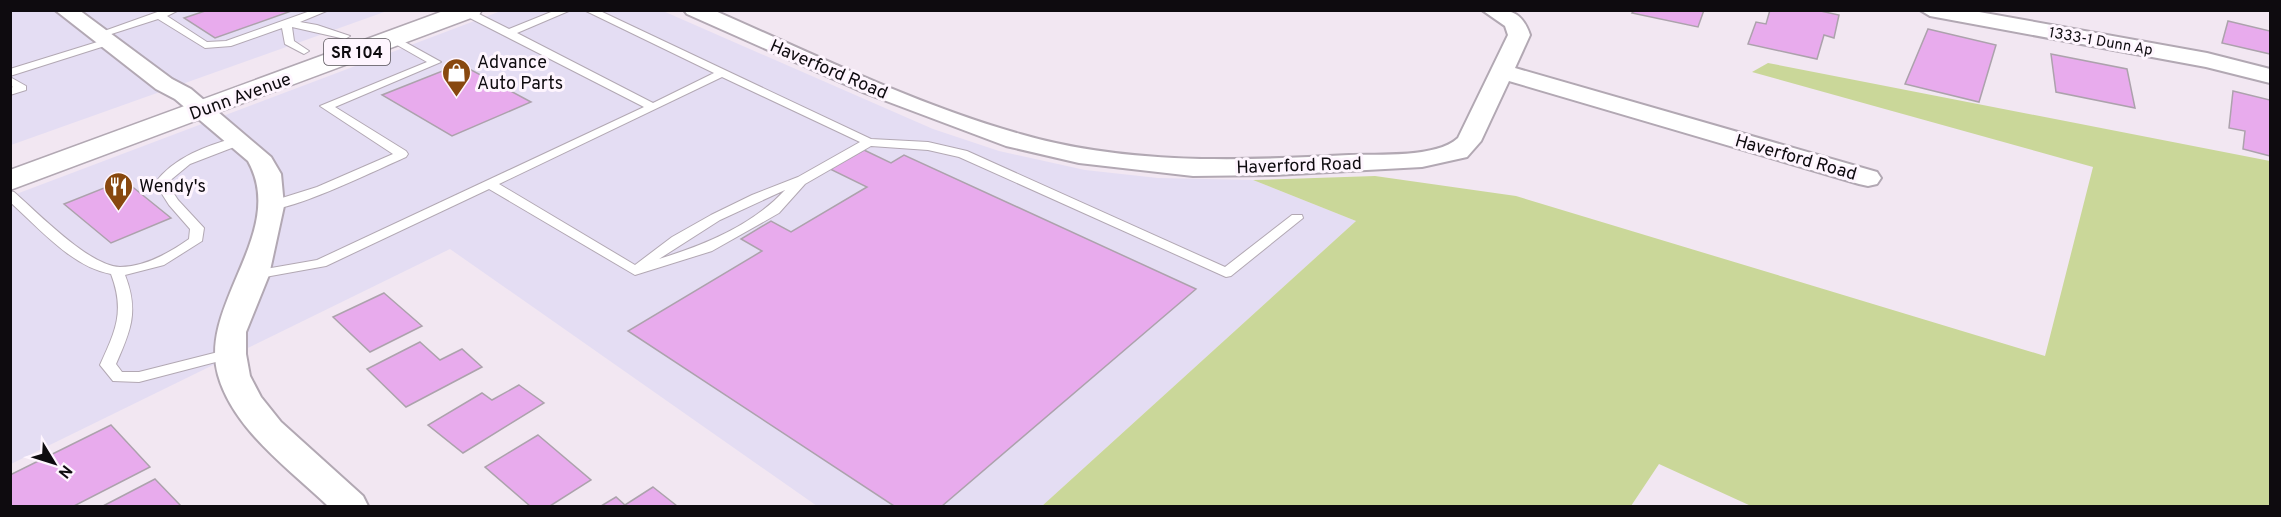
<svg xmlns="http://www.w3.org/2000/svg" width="2281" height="517" font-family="Overpass,sans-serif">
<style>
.commercial{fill:#e4ddf3}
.green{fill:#cad799}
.building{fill:#e8abed;stroke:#aca2ac;stroke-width:1.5}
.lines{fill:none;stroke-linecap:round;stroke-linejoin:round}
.lane-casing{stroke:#b2a8b3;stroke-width:2}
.street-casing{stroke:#b2a8b3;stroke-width:4}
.primary-casing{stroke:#b2a8b3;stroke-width:3}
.lane{fill:#fff;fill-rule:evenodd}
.street{fill:#fff;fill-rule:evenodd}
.primary{fill:#fff;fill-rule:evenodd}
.labels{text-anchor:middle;stroke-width:6;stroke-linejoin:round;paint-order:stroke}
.far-street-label{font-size:15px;fill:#0e0b0f;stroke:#fef5fe}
.shield{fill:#fef5fe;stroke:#565157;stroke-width:1.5}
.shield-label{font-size:16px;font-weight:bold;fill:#0e0b0f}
.poi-label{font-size:18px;fill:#0e0b0f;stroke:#fef5fe;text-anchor:start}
.street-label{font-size:18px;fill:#0e0b0f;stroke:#fef5fe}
</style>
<rect width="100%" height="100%" fill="#f2e7f2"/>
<path class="commercial" d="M 11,10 L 387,11 L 11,145 Z
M 501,11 L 663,11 L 933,129 L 999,151 L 1085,170 L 1158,178 L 1253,180 L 1356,221 L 1042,506 L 817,506 L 450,249 L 11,464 L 11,196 Z"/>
<path class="green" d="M 1768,63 L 2270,161 L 2270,506 L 1751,506 L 1659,464 L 1631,506 L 1042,506 L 1356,221 L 1253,180 L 1375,176 L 1516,196 L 2045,356 L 2093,167 L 1752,72 Z"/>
<path class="building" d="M 208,10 L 294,10 L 215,38 L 184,18 Z
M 1634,10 L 1704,10 L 1698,27 L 1632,13 Z
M 1770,10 L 1816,10 L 1839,15 L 1834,38 L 1824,35 L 1817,59 L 1748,44 L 1756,22 L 1766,24 Z
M 2228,21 L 2270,31 L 2270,54 L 2222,43 Z
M 1928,29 L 1996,45 L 1979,102 L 1905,84 Z
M 2051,54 L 2127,69 L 2135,108 L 2056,92 Z
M 460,64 L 531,102 L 452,136 L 382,95 Z
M 2233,91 L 2270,100 L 2270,156 L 2243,149 L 2245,131 L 2229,128 Z
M 864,150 L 891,163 L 904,155 L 1196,289 L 942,506 L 894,506 L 628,331 L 762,251 L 741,239 L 771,221 L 791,232 L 867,187 L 830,169 Z
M 124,180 L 171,218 L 111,243 L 64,204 Z
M 384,293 L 422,326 L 370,352 L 333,317 Z
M 420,342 L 440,360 L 462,349 L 482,367 L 406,407 L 367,369 Z
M 519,385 L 544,403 L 463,453 L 428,425 L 482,393 L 492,400 Z
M 111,425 L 150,467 L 74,506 L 10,506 L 10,475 Z
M 538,435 L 591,480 L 550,506 L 530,506 L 485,467 Z
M 155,479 L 181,506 L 103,506 Z
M 653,487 L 677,506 L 601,506 L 616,497 L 625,505 Z"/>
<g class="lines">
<defs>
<path id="lane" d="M 163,10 L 179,10 L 167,16 L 207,42 L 226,41 L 313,10 L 329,10 L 300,22 L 317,25 L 350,36 L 345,39 L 292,27 L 294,41 L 309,51 L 304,54 L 285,44 L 282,28 L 231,46 L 205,48 L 158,19 L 102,37 L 94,37 L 93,35 Z
M 462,10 L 471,10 L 509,29 L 556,10 L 571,10 L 517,33 L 653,103 L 714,73 L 584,10 L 598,10 L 871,139 L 928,142 L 967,151 L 1225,267 L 1292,215 L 1302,215 L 1303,218 L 1231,276 L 1226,277 L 959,157 L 928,150 L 871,146 L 805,184 L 779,213 L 712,251 L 635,275 L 489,189 L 326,266 L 254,279 L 249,278 L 247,275 L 249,272 L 317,260 L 644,107 L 462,14 ZM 722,77 L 860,142 L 798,177 L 752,195 L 711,215 L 672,237 L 635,265 L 499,184 ZM 785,190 C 752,226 704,245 659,259 L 720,220 Z
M 394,36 L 441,62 L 335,107 L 406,151 L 408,154 L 406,157 C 383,167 287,214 266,209 L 265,206 L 266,203 L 317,187 L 393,154 L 320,106 L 427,62 L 390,41 L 389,39 Z
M 107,39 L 112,42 L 111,44 L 10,76 L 10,69 Z
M 10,77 L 26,86 L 26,90 L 10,95 L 10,88 L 13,87 L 10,85 Z
M 238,137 L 242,138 L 244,141 L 242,144 L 190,164 L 167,183 L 178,200 L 204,228 L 202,241 L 164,265 L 125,275 C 139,311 131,330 116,364 L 122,372 L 139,372 L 230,349 L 235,351 L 237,354 L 235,357 L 139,382 L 113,381 L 100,365 C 116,330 125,311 111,274 C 72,267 39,228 10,202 L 10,191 L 14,192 C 38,213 89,266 120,267 C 145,267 169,253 189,239 L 190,229 L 169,205 L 155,183 C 174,157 208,145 238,137 Z"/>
<path id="street" d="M 55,10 L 79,10 L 172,79 L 191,89 L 271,157 L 281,174 L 284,206 L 269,275 L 246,332 L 246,354 L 250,376 L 261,397 L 281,422 L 363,496 L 368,506 L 328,506 C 289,469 233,429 218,375 C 198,304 288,232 248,161 L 175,99 L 156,89 Z
M 684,10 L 713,10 C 814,54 914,104 1020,134 C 1126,165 1240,161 1349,155 C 1378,154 1437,158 1458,138 L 1508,35 L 1505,26 L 1482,10 C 1507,10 1521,8 1530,35 L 1515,68 L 1877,172 L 1881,178 L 1877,184 L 1868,186 L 1859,184 L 1509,81 L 1481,141 L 1467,157 L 1422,167 L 1274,175 L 1193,176 L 1079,163 L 1006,146 L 865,93 L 687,14 Z
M 1920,10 L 1968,10 L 2207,53 L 2270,69 L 2270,83 L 2206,67 L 1930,16 Z"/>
<path id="primary" d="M 446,10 L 482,10 L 479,15 L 10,190 L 10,170 Z"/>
</defs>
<use href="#lane" class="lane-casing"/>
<use href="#street" class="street-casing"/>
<use href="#primary" class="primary-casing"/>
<use href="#lane" class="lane"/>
<use href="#street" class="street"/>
<use href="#primary" class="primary"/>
</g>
<defs>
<symbol id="shop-pin" viewBox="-11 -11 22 30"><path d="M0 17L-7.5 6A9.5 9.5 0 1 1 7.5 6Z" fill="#88480f" stroke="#fef5fe"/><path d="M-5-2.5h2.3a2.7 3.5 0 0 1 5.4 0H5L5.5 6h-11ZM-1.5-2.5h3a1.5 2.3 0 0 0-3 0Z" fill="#fff"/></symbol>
<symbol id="restaurant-pin" viewBox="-11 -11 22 30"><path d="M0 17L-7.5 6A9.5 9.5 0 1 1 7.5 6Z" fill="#88480f" stroke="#fef5fe"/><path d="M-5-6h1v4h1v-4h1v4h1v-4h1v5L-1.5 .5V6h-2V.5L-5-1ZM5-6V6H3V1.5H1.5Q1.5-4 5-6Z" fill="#fff"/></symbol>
</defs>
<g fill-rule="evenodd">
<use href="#shop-pin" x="440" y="56" width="33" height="45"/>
<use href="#restaurant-pin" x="102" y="170" width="33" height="45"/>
</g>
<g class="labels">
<g class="far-street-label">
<text transform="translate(2101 41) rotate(10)" y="5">1333-1 Dunn Ap</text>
</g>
<rect class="shield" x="324" y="39" width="66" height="26" rx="4.5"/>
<g class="shield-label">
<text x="357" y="58">SR 104</text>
</g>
<g class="poi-label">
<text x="477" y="68">Advance<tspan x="477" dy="21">Auto Parts</tspan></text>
<text x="139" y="192">Wendy's</text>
</g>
<g class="street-label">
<text transform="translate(829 69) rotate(23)" y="6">Haverford Road</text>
<text transform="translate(240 96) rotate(-20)" y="6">Dunn Avenue</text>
<text transform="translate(1796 157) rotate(16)" y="6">Haverford Road</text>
<text transform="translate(1299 165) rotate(-2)" y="6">Haverford Road</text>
</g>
</g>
<rect width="2281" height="517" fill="none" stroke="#0e0b0f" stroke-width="24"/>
<g transform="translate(54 463) rotate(128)" stroke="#fef5fe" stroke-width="4.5" paint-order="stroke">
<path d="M0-4.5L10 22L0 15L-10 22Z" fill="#0e0b0f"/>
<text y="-9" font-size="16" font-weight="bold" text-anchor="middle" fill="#0e0b0f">N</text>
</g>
</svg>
